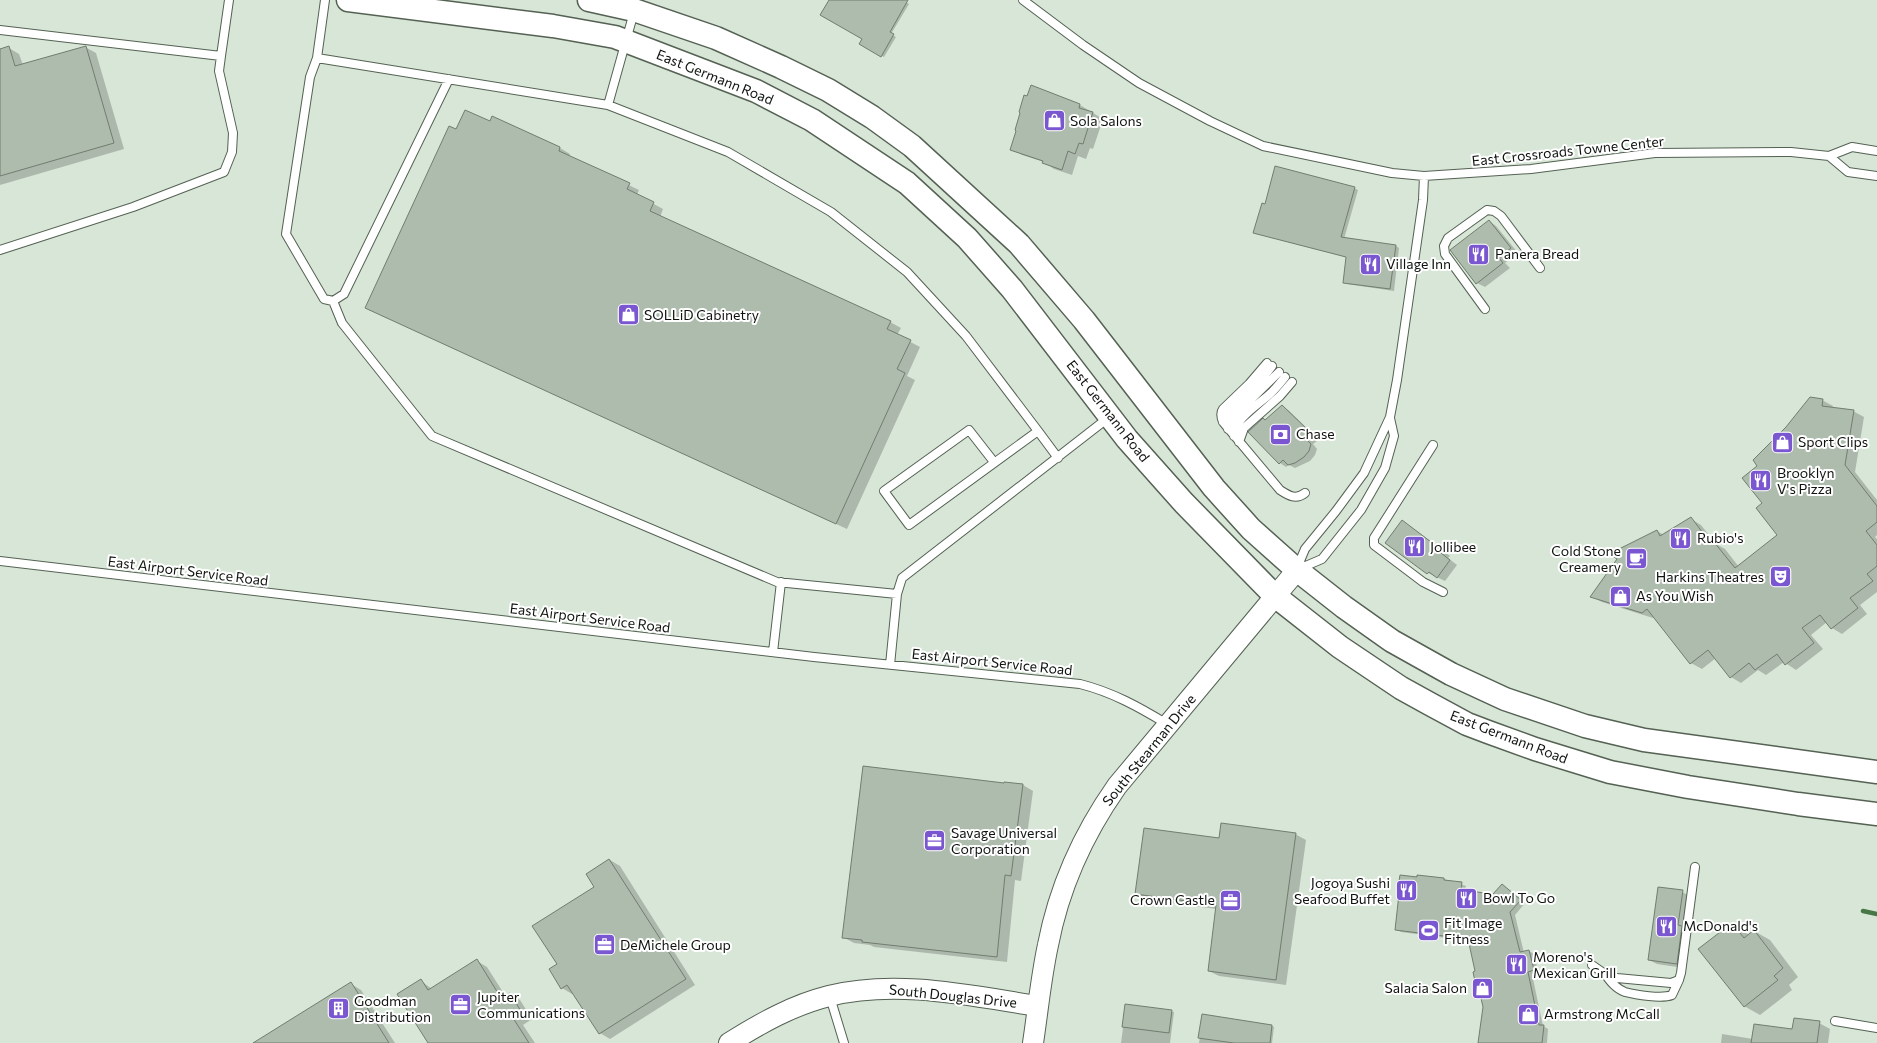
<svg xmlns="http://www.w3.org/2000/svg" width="1877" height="1043" font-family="Commissioner,sans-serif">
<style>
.shadow{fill:#0003}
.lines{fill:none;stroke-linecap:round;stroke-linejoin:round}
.stream{stroke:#477745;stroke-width:4.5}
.building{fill:#aebcad;stroke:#707d6f}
.service-casing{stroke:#546153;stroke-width:10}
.tertiary-casing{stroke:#546153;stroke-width:22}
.secondary-casing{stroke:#546153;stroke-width:25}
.service{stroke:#fff;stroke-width:8}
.tertiary{stroke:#fff;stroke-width:20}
.secondary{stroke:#fff;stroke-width:22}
.labels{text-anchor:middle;stroke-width:4;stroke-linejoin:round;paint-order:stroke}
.street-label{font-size:14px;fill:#0e130e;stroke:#fff}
.poi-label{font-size:14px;fill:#0e130e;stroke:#fff;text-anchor:start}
</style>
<rect width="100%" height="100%" fill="#d7e6d6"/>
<path class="shadow" d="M 830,0 L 903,0 L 909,4 L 891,34 L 896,37 L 884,57 L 861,44 L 864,39 Z
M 85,47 L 96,53 L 124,149 L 0,185 L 0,50 L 9,48 L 19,54 L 23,65 Z
M 1031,87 L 1080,105 L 1103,119 L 1093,149 L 1090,148 L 1086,159 L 1078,156 L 1072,175 L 1054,169 L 1044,162 L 1022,155 L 1012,149 Z
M 490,122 L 560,148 L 570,154 L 569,157 L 639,190 L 637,195 L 663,209 L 660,217 L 890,322 L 901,328 L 897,335 L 920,347 L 907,376 L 915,380 L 847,529 L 367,308 L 457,131 Z
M 1354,188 L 1358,190 L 1344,239 L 1396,246 L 1399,248 L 1394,291 L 1347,284 L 1344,282 L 1347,257 L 1255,233 L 1266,205 Z
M 1489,221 L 1496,226 L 1518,253 L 1505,263 L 1510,268 L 1485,287 L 1477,283 Z
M 1822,400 L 1833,406 L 1832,409 L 1853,411 L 1864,417 L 1855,472 L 1877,500 L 1877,535 L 1875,537 L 1877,539 L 1877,592 L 1860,605 L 1867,614 L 1842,634 L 1832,628 L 1827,622 L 1811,635 L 1823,649 L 1796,670 L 1784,662 L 1766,675 L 1758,670 L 1741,683 L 1731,677 L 1716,658 L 1702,669 L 1691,663 L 1655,617 L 1653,618 L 1602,602 L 1592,597 L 1657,531 L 1664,535 L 1691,519 L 1701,525 L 1716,544 L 1725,549 L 1739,567 L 1779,535 L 1764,503 L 1759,466 Z
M 1282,406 L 1288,410 L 1315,436 L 1313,437 L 1317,441 L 1313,444 L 1317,449 L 1315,455 L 1310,461 L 1295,468 L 1289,465 L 1286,467 L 1280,463 L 1266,421 Z
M 1410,526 L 1450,556 L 1448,558 L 1457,565 L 1445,581 L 1428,573 Z
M 1005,784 L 1023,785 L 1033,791 L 1021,881 L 1015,880 L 1007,962 L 874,947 L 870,945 L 854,943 L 843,937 Z
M 1295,834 L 1306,840 L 1286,985 L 1219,976 L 1209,971 L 1217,909 L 1146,900 L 1136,894 L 1220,839 Z
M 610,860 L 620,866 L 695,985 L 610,1039 L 600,1033 L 574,993 L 572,994 L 562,988 L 558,964 Z
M 1444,879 L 1466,886 L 1465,892 L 1494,896 L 1503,885 L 1525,903 L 1515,915 L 1524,953 L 1529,951 L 1534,954 L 1538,972 L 1532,974 L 1543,1026 L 1548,1029 L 1547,1043 L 1480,1043 L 1484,1007 L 1480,986 L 1477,985 L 1477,971 L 1469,941 L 1401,932 L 1396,929 Z
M 1682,892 L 1690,896 L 1684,968 L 1657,964 L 1649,960 Z
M 1732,924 L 1749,935 L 1754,931 L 1770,940 L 1798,977 L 1789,985 L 1792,990 L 1760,1015 L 1744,1006 Z
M 477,961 L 487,967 L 506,997 L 510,994 L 520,1000 L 532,1019 L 523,1025 L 535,1043 L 430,1043 L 421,981 L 432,989 Z
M 351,984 L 361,990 L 395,1043 L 270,1043 Z
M 1126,1005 L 1174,1012 L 1170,1043 L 1121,1043 Z
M 1203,1015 L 1272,1026 L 1274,1027 L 1272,1043 L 1199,1043 Z
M 1819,1023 L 1830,1029 L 1828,1043 L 1721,1043 L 1722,1034 L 1753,1039 L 1793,1031 Z"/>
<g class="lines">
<path class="stream" d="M 1863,911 L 1877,914"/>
</g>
<path class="building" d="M 829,0 L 908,0 L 890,32 L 894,34 L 881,57 L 859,44 L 862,39 L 820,15 Z
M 9,46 L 15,66 L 86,46 L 114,143 L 0,176 L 0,49 Z
M 1031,85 L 1080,104 L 1079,108 L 1093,112 L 1083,144 L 1079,143 L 1075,154 L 1068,151 L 1062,170 L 1042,163 L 1043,161 L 1010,150 L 1016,131 L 1015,130 L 1020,113 L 1019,112 L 1024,95 L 1027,96 Z
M 465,110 L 490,121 L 492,116 L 560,147 L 559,151 L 630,183 L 627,189 L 654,202 L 650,211 L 891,321 L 887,329 L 911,340 L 897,369 L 905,373 L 836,524 L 365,308 L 449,126 L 456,129 Z
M 1275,166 L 1355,187 L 1341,237 L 1396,245 L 1390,289 L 1343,283 L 1346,257 L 1253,233 L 1262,203 L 1265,204 Z
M 1489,220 L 1511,248 L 1499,258 L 1503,263 L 1476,284 L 1450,250 Z
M 1810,397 L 1823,399 L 1822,406 L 1854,410 L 1845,465 L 1877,506 L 1877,522 L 1866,531 L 1877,545 L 1877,566 L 1867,574 L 1873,581 L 1850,598 L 1858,608 L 1831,629 L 1820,615 L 1802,628 L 1814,643 L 1785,665 L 1777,654 L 1755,670 L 1749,663 L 1730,678 L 1708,650 L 1690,664 L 1647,609 L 1642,613 L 1590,597 L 1617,559 L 1609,554 L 1657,530 L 1660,536 L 1691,517 L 1711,544 L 1714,542 L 1735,568 L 1777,535 L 1756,508 L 1762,503 L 1742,478 L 1757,466 L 1753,460 L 1786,427 Z
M 1282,405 L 1309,431 L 1307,433 L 1311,436 L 1307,440 L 1311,444 L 1309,451 L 1304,457 L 1295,463 L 1288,465 L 1283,460 L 1279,464 L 1248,432 L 1263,418 L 1265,420 Z
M 1402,520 L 1443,551 L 1441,553 L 1450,560 L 1437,578 L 1429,572 L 1427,574 L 1385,543 Z
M 863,766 L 1004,783 L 1004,782 L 1023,784 L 1011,876 L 1005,875 L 997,957 L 862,942 L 862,940 L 842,938 Z
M 1221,823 L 1296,833 L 1276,980 L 1208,971 L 1216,905 L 1135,894 L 1144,828 L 1219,838 Z
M 609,859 L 686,979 L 599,1034 L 567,985 L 561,989 L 549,969 L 557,964 L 532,926 L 594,887 L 586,874 Z
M 1400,875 L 1417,877 L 1417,875 L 1444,878 L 1444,880 L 1462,882 L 1461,890 L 1493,894 L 1502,884 L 1521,900 L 1510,912 L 1520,952 L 1529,950 L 1534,970 L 1528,972 L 1539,1025 L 1544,1025 L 1542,1043 L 1478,1043 L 1483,1007 L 1478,985 L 1476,986 L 1473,972 L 1475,971 L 1468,939 L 1395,930 L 1399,894 L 1397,894 Z
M 1658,887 L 1683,890 L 1678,925 L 1682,926 L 1677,964 L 1648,960 Z
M 1732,923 L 1744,938 L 1754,930 L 1783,968 L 1774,976 L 1778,980 L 1744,1007 L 1698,949 Z
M 477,959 L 501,998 L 510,993 L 522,1013 L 513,1018 L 529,1043 L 428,1043 L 397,994 L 421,979 L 428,990 Z
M 351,982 L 389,1043 L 253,1043 Z
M 1125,1004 L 1172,1010 L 1169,1033 L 1122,1027 Z
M 1202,1014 L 1272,1025 L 1270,1043 L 1234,1043 L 1198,1038 Z
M 1794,1018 L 1820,1021 L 1817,1043 L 1751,1043 L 1754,1024 L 1792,1029 Z"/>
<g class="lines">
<defs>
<path id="service" d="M 1023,0 L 1083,45 L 1139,83 L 1210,121 L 1263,146 L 1392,173 L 1424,176 L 1531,169 L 1655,153 L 1791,152 L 1829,156 L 1852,147 L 1877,151
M 0,30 L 221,56 L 229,0
M 317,58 L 325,0
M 449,79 L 344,294 L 333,301 L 324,299 L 286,234 L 310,77 L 317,58 L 608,105 L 634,12
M 608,105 L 728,152 L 831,212 L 907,272 L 966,336 L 1038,431 L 909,525 L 884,491 L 969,430 L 994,462
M 1829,156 L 1848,172 L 1877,176
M 0,250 L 133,207 L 224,172 L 232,152 L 233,133 L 219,71 L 221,56
M 333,301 L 342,323 L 432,436 L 777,582 L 897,594
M 1485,309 L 1445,254 L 1444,246 L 1448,238 L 1487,210 L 1494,211 L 1501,216 L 1540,268
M 1267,363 L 1249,384 L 1223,409 C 1220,413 1221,417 1223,422 L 1280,490 C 1289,496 1296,500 1305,493
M 1223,422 L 1227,414 L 1255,388 L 1272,366
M 1228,429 L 1234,416 L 1279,372
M 1038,431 L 1058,458
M 1234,436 C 1233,419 1261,403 1272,392 C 1277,387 1281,382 1285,377
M 1239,442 L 1244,428 L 1280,396 L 1292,382
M 1433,445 L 1374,538 L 1374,545 L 1423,582 L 1443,592
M 0,561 L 814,657 L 1080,684 C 1112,692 1139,707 1167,724
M 1297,568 L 1305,549 L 1336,511 L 1364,473 L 1390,417 L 1397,380 L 1423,200 L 1424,176
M 1301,568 L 1322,559 L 1361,510 L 1385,468 L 1394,436 L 1390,418
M 773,652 L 781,582
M 890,665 L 897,594 L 902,578 L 1108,418
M 1592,965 L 1605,974 L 1617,978 L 1671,983 L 1679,980 L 1681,973 L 1695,867
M 1605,974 C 1610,981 1616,989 1625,992 C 1636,995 1662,999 1672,995 L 1679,980
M 830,997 L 844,1043
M 1835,1021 L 1877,1028"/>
<path id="tertiary" d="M 729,1043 C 761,1023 793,1005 829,996 C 897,979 971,996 1038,1006
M 1033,1043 C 1038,1010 1041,977 1048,945 C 1059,888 1084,833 1117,786 L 1297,570"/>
<path id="secondary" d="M 348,0 L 553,26 L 615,37 L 756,91 L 812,120 L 907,183 L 967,238 L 1012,289 L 1127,439 L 1184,503 L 1275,596 L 1340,647 L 1401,688 L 1430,704 L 1467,724 L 1488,732 L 1535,749 L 1610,772 L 1688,787 L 1798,804 L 1877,814
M 589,0 L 634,10 L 716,38 L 781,67 L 828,90 L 872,117 L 912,146 L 1019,244 L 1084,320 L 1214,488 L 1251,529 L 1297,570 L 1344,607 L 1392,641 L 1451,674 L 1505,699 L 1585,726 L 1644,740 L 1877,772"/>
</defs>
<use href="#service" class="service-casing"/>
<use href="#tertiary" class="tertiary-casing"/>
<use href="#secondary" class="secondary-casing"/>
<use href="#service" class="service"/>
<use href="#tertiary" class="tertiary"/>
<use href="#secondary" class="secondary"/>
</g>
<defs>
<symbol id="shop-square" viewBox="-11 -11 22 22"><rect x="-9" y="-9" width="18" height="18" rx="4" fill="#7a57d1" stroke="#fff"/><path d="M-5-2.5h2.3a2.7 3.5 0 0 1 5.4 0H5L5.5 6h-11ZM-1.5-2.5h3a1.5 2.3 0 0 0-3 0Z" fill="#fff"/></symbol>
<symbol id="restaurant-square" viewBox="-11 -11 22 22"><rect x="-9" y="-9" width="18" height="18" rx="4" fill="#7a57d1" stroke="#fff"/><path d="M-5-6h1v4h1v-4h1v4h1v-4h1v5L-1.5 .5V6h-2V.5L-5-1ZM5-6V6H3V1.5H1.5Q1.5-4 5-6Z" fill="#fff"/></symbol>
<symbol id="bank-square" viewBox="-11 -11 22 22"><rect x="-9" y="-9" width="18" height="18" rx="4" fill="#7a57d1" stroke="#fff"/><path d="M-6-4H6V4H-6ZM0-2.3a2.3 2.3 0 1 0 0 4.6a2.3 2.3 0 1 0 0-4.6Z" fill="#fff"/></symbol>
<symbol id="cafe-square" viewBox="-11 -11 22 22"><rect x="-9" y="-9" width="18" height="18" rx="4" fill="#7a57d1" stroke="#fff"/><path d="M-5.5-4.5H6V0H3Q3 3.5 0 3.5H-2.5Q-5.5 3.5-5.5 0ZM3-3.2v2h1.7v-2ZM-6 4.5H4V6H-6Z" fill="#fff"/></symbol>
<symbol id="theatre-square" viewBox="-11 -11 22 22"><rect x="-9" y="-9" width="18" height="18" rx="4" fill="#7a57d1" stroke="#fff"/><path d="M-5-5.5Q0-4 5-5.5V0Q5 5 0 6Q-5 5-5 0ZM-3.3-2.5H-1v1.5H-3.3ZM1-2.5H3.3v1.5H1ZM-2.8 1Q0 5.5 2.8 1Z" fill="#fff"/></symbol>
<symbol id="office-square" viewBox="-11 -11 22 22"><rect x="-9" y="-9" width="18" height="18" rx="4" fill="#7a57d1" stroke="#fff"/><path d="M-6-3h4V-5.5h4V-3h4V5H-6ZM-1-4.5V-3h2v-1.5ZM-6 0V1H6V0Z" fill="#fff"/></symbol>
<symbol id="stadium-square" viewBox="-11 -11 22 22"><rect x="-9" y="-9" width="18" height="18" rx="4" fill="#7a57d1" stroke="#fff"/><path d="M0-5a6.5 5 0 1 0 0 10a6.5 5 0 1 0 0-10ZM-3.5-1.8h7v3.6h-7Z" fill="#fff"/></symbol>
<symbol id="building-square" viewBox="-11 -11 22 22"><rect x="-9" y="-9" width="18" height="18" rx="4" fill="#7a57d1" stroke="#fff"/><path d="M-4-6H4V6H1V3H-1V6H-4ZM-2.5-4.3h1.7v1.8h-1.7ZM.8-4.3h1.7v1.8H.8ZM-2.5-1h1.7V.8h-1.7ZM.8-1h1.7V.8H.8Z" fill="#fff"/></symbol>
</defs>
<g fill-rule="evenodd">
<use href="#shop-square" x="1042" y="108" width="25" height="25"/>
<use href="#restaurant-square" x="1466" y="242" width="25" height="25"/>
<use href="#restaurant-square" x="1358" y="252" width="25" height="25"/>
<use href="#shop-square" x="616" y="302" width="25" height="25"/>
<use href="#bank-square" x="1268" y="422" width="25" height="25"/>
<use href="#shop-square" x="1770" y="430" width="25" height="25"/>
<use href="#restaurant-square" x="1748" y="468" width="25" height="25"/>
<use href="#restaurant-square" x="1668" y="526" width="25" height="25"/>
<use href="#restaurant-square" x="1402" y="534" width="25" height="25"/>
<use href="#cafe-square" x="1624" y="546" width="25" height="25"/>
<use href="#theatre-square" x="1768" y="564" width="25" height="25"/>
<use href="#shop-square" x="1608" y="584" width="25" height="25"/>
<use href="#office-square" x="922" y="828" width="25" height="25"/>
<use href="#restaurant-square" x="1394" y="878" width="25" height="25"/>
<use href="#restaurant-square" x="1454" y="886" width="25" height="25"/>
<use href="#office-square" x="1218" y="888" width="25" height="25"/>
<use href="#restaurant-square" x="1654" y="914" width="25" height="25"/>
<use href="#stadium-square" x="1416" y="918" width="25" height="25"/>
<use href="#office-square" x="592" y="932" width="25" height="25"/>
<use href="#restaurant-square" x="1504" y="952" width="25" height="25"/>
<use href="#shop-square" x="1470" y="976" width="25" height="25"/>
<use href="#office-square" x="448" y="992" width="25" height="25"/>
<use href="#building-square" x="326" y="996" width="25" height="25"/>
<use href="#shop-square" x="1516" y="1002" width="25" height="25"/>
</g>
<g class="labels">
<g class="street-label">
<text transform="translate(715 77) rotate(22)" y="5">East Germann Road</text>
<text transform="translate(1568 151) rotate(-6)" y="5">East Crossroads Towne Center</text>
<text transform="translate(1108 411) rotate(52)" y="5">East Germann Road</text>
<text transform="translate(188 571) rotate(7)" y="5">East Airport Service Road</text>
<text transform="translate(590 618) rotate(7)" y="5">East Airport Service Road</text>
<text transform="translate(992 662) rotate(6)" y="5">East Airport Service Road</text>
<text transform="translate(1509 737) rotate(21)" y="5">East Germann Road</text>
<text transform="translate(1149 750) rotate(-51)" y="5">South Stearman Drive</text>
<text transform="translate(953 996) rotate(6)" y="5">South Douglas Drive</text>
</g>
<g class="poi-label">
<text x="1070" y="126">Sola Salons</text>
<text x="1495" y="259">Panera Bread</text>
<text x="1386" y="269">Village Inn</text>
<text x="644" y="320">SOLLiD Cabinetry</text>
<text x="1296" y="439">Chase</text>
<text x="1798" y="447">Sport Clips</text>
<text x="1777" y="478">Brooklyn<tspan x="1777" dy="16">V's Pizza</tspan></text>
<text x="1697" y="543">Rubio's</text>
<text x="1430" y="552">Jollibee</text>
<text x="1621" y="556" text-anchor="end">Cold Stone<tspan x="1621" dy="16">Creamery</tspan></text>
<text x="1764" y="582" text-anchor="end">Harkins Theatres</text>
<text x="1636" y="601">As You Wish</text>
<text x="951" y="838">Savage Universal<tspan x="951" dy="16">Corporation</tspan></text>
<text x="1390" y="888" text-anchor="end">Jogoya Sushi<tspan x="1390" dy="16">Seafood Buffet</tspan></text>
<text x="1483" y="903">Bowl To Go</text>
<text x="1215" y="905" text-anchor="end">Crown Castle</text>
<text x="1444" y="928">Fit Image<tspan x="1444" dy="16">Fitness</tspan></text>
<text x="1683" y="931">McDonald's</text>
<text x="620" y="950">DeMichele Group</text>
<text x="1533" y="962">Moreno's<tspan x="1533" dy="16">Mexican Grill</tspan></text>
<text x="1467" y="993" text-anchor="end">Salacia Salon</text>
<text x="477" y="1002">Jupiter<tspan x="477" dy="16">Communications</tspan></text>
<text x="354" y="1006">Goodman<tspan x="354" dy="16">Distribution</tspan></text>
<text x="1544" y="1019">Armstrong McCall</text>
</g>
</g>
</svg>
